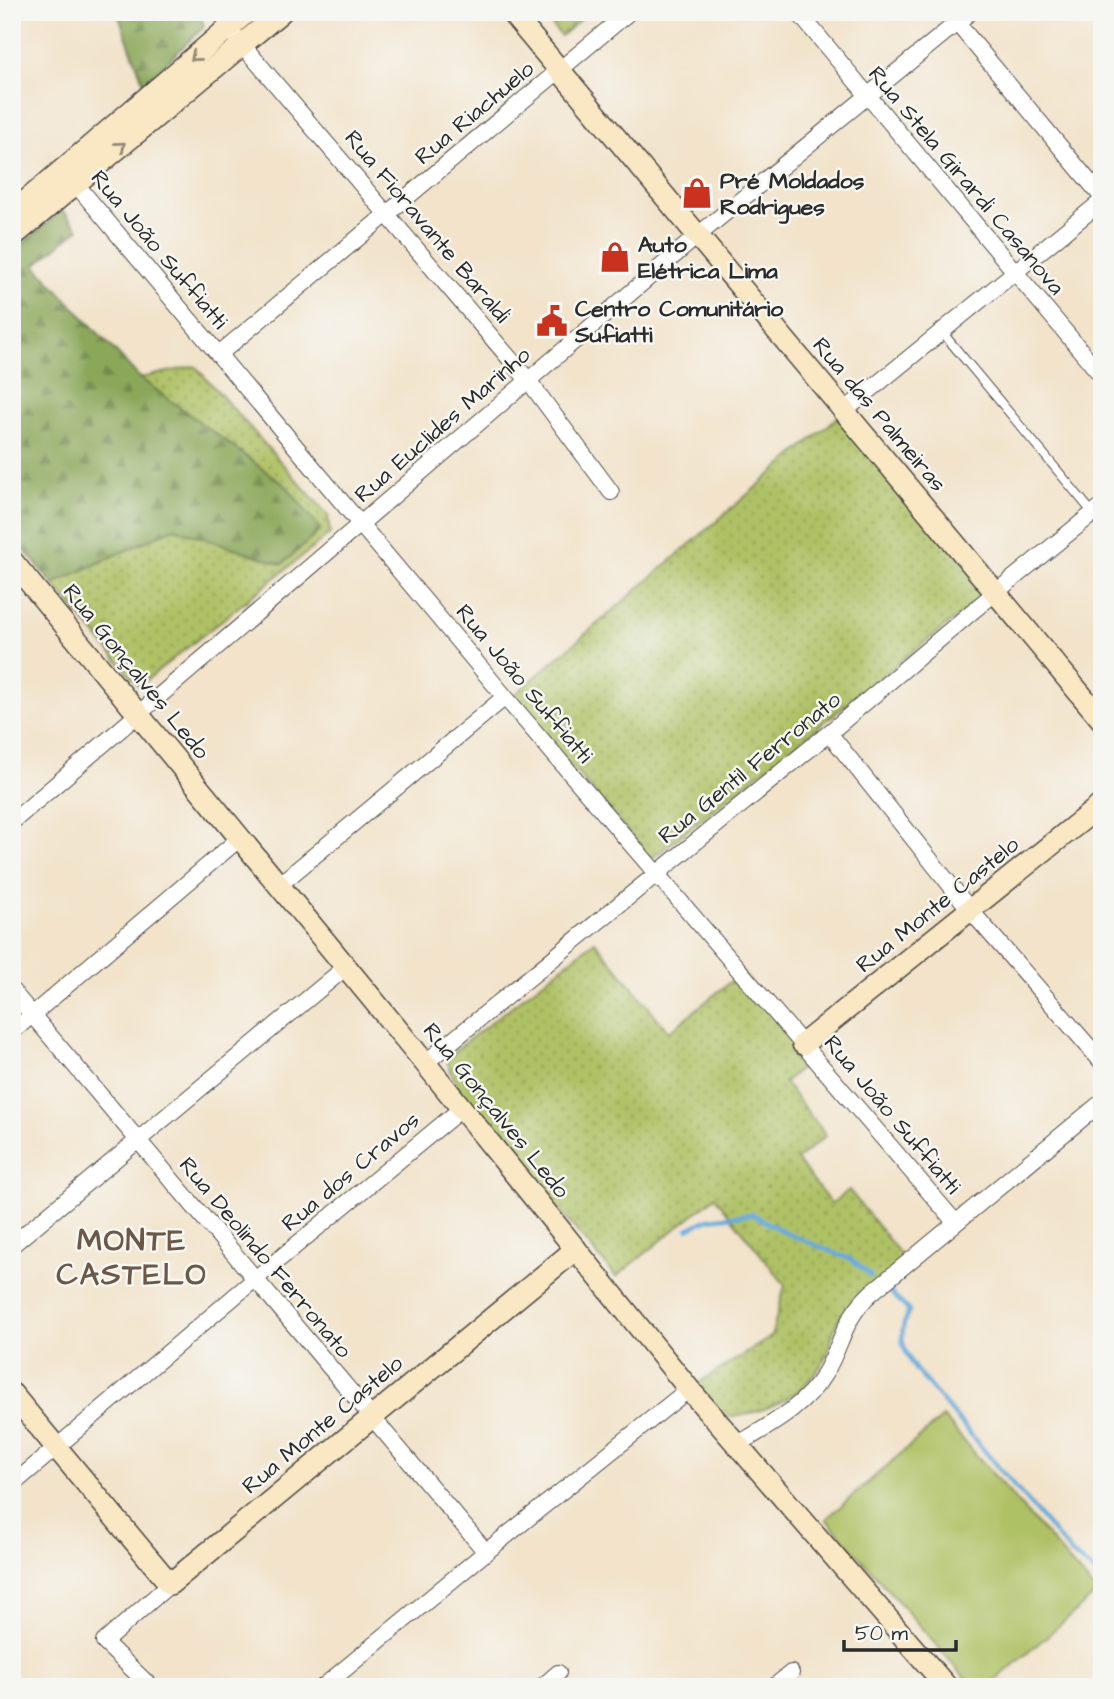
<svg xmlns="http://www.w3.org/2000/svg" width="1114" height="1699" font-family="'Architects Daughter',sans-serif">
<style>
.grass{fill:url(#grass-dots);stroke:#6d7648;stroke-width:2}
.forest{fill:url(#forest-firs);stroke:#5b6942;stroke-width:2}
.garden{fill:#afc165;stroke:#6d7648;stroke-width:2}
.lines{fill:none;stroke-linecap:round;stroke-linejoin:round}
.stream{stroke:#66aadb;stroke-width:4.5}
.lane-casing{stroke:#494743;stroke-width:10}
.street-casing{stroke:#494743;stroke-width:18}
.secondary-casing{stroke:#494743;stroke-width:24}
.lane{stroke:#fff;stroke-width:8}
.street{stroke:#fff;stroke-width:16}
.secondary{stroke:#fae7c3;stroke-width:21}
.oneway{stroke:#928977}
.labels{text-anchor:middle;stroke-width:5;stroke-linejoin:round;paint-order:stroke}
.street-label{font-size:23px;fill:#2b2b2b;stroke:#f6f6f2}
.poi-label{font-size:23px;font-weight:bold;fill:#2b2b2b;stroke:#f6f6f2;text-anchor:start}
.district-label{font-size:30px;font-weight:bold;letter-spacing:2px;fill:#6c5847;stroke:#f6f6f2}
</style>
<defs>
<pattern id="grass-dots" width="8" height="8" patternUnits="userSpaceOnUse" patternTransform="scale(1.75)"><rect width="8" height="8" fill="#afc165"/><path d="M2 2h.1M6 6h.1" fill="none" stroke="#8f9d53" stroke-width="1.8" stroke-linecap="round"/></pattern>
<pattern id="forest-firs" width="22" height="20" patternUnits="userSpaceOnUse" patternTransform="scale(1.75)"><rect width="22" height="20" fill="#8ba75a"/><path d="M5 1l3.5 6h-7zM16 11l3.5 6h-7z" fill="#72884b"/></pattern>
</defs>
<rect width="100%" height="100%" fill="#f6f6f2"/>
<filter id="ink" filterUnits="userSpaceOnUse"><feTurbulence type="fractalNoise" baseFrequency=".0143" numOctaves="2"/><feDisplacementMap in="SourceGraphic" scale="14" xChannelSelector="R" yChannelSelector="G"/><feConvolveMatrix kernelMatrix="1 2 1 2 8 2 1 2 1" color-interpolation-filters="sRGB"/></filter>
<filter id="wash" filterUnits="userSpaceOnUse"><feTurbulence type="fractalNoise" baseFrequency=".00686" numOctaves="4" result="noise"/><feDisplacementMap in="SourceGraphic" scale="28" xChannelSelector="R" yChannelSelector="G"/><feGaussianBlur stdDeviation="1.57" result="paint"/><feColorMatrix in="noise" values="0 0 0 0 0 0 0 0 0 0 0 0 0 0 0 0 0 1.4 0 .05"/><feComposite in="paint" operator="in"/></filter>
<g filter="url(#wash)">
<rect width="100%" height="100%" fill="#f2e3ca"/>
<path class="grass" d="M 541,12 L 589,12 L 561,36 Z
M 195,366 L 328,515 L 330,534 L 139,686 L 53,584 L 174,528 L 282,564 L 287,487 L 140,378 Z
M 839,416 L 990,591 L 651,859 L 512,697 Z
M 595,941 L 669,1032 L 742,972 L 813,1059 L 784,1082 L 826,1135 L 797,1160 L 831,1204 L 849,1190 L 905,1260 C 886,1276 855,1299 840,1317 C 833,1325 832,1342 828,1352 C 808,1396 764,1416 719,1417 L 694,1386 L 771,1337 L 785,1285 L 715,1197 L 616,1277 L 460,1094 L 447,1062 L 457,1049 Z"/>
<path class="forest" d="M 122,12 L 200,12 L 204,27 L 144,84 L 118,14 Z
M 62,210 L 79,229 L 35,265 L 140,378 L 287,487 L 321,530 L 282,564 L 174,528 L 53,584 L 12,536 L 12,253 Z"/>
<path class="garden" d="M 943,1417 L 1097,1593 L 988,1687 L 973,1687 L 826,1519 Z"/>
<g class="lines">
<path class="stream" d="M 688,1229 L 708,1219 L 752,1214 L 786,1233 L 852,1260 L 871,1276
M 889,1291 L 909,1311 C 897,1335 902,1348 915,1369 L 1072,1554 L 1102,1577"/>
</g>
</g>
<g filter="url(#ink)">
<g class="lines">
<defs>
<path id="lane" d="M 942,332 L 1102,524"/>
<path id="street" d="M 798,12 L 1102,376
M 1095,12 L 1102,20
M 957,23 L 1102,197
M 228,28 L 528,380 L 611,492
M 70,177 L 505,697 L 955,1222
M 219,354 L 629,12
M 843,412 L 1102,201
M 829,733 L 971,911 L 1102,1062
M 12,822 L 697,236 L 970,12
M 279,885 L 505,697
M 12,991 L 486,1552
M 12,1032 L 240,838
M 425,1063 L 829,733 L 974,610 L 1102,506
M 12,1245 L 346,967
M 737,1445 C 770,1425 805,1407 825,1373 C 844,1340 842,1321 871,1293 L 1102,1102
M 12,1485 L 255,1279 L 461,1109
M 151,1687 L 104,1642 L 170,1584
M 323,1687 L 486,1552 L 689,1389
M 542,1687 L 558,1673
M 774,1687 L 791,1673"/>
<path id="secondary" d="M 511,12 L 1102,720
M 12,213 L 247,12
M 12,237 L 281,12
M 12,561 L 425,1063 L 689,1389 L 947,1687
M 803,1044 L 1102,804
M 12,1394 L 170,1584 L 576,1249"/>
</defs>
<use href="#lane" class="lane-casing"/>
<use href="#street" class="street-casing"/>
<use href="#secondary" class="secondary-casing"/>
<use href="#lane" class="lane"/>
<use href="#street" class="street"/>
<use href="#secondary" class="secondary"/>
</g>
<defs><path id="oneway-chevron" d="M-2-3.5L2.5 0L-2 3.5" fill="none" stroke-width="1.6" stroke-linecap="round" stroke-linejoin="round" transform="scale(1.75)"/></defs>
<g class="oneway">
<use href="#oneway-chevron" transform="translate(195 57) rotate(139)"/>
<use href="#oneway-chevron" transform="translate(121 146) rotate(-40)"/>
</g>
</g>
<defs>
<symbol id="shop-bare" viewBox="-9 -9 18 18"><path d="M-5-2.5h2.3a2.7 3.5 0 0 1 5.4 0H5L5.5 6h-11ZM-1.5-2.5h3a1.5 2.3 0 0 0-3 0Z" fill="#c8321e" stroke="#f6f6f2" stroke-width="2.5" paint-order="stroke"/></symbol>
<symbol id="civic-bare" viewBox="-9 -9 18 18"><path d="M-.6-6.5H3V-4.5H.6V-3L4-1V1h2V6H-6V1h2V-1L-.6-3ZM-1.2 2.5V6h2.4V2.5Z" fill="#c8321e" stroke="#f6f6f2" stroke-width="2.5" paint-order="stroke"/></symbol>
</defs>
<g fill-rule="evenodd">
<use href="#shop-bare" x="675" y="171" width="44" height="44"/>
<use href="#shop-bare" x="593" y="235" width="44" height="44"/>
<use href="#civic-bare" x="530" y="299" width="44" height="44"/>
</g>
<g class="labels">
<g class="street-label">
<text transform="translate(474 112) rotate(-40)" y="8">Rua Riachuelo</text>
<text transform="translate(967 180) rotate(50)" y="8">Rua Stela Girardi Casanova</text>
<text transform="translate(428 226) rotate(50)" y="8">Rua Fioravante Baraldi</text>
<text transform="translate(160 249) rotate(50)" y="8">Rua João Suffiatti</text>
<text transform="translate(880 414) rotate(50)" y="8">Rua das Palmeiras</text>
<text transform="translate(442 424) rotate(-41)" y="8">Rua Euclides Marinho</text>
<text transform="translate(137 671) rotate(51)" y="8">Rua Gonçalves Ledo</text>
<text transform="translate(525 683) rotate(50)" y="8">Rua João Suffiatti</text>
<text transform="translate(749 767) rotate(-39)" y="8">Rua Gentil Ferronato</text>
<text transform="translate(937 904) rotate(-39)" y="8">Rua Monte Castelo</text>
<text transform="translate(497 1110) rotate(51)" y="8">Rua Gonçalves Ledo</text>
<text transform="translate(893 1114) rotate(50)" y="8">Rua João Suffiatti</text>
<text transform="translate(350 1171) rotate(-40)" y="8">Rua dos Cravos</text>
<text transform="translate(266 1257) rotate(50)" y="8">Rua Deolindo Ferronato</text>
<text transform="translate(322 1424) rotate(-40)" y="8">Rua Monte Castelo</text>
</g>
<g class="poi-label">
<text x="720" y="188">Pré Moldados<tspan x="720" dy="26">Rodrigues</tspan></text>
<text x="638" y="252">Auto<tspan x="638" dy="26">Elétrica Lima</tspan></text>
<text x="575" y="316">Centro Comunitário<tspan x="575" dy="26">Sufiatti</tspan></text>
</g>
<g class="district-label">
<text x="132" y="1250">MONTE<tspan x="132" dy="34">CASTELO</tspan></text>
</g>
</g>
<rect width="1114" height="1699" fill="none" stroke="#f6f6f2" stroke-width="42"/>
<path d="M844 1640v10h112v-10" fill="none" stroke="#2b2b2b" stroke-width="3.5"/>
<text x="855" y="1640" font-size="21" fill="#2b2b2b" stroke="#f6f6f2" stroke-width="5" paint-order="stroke">50 m</text>
</svg>
